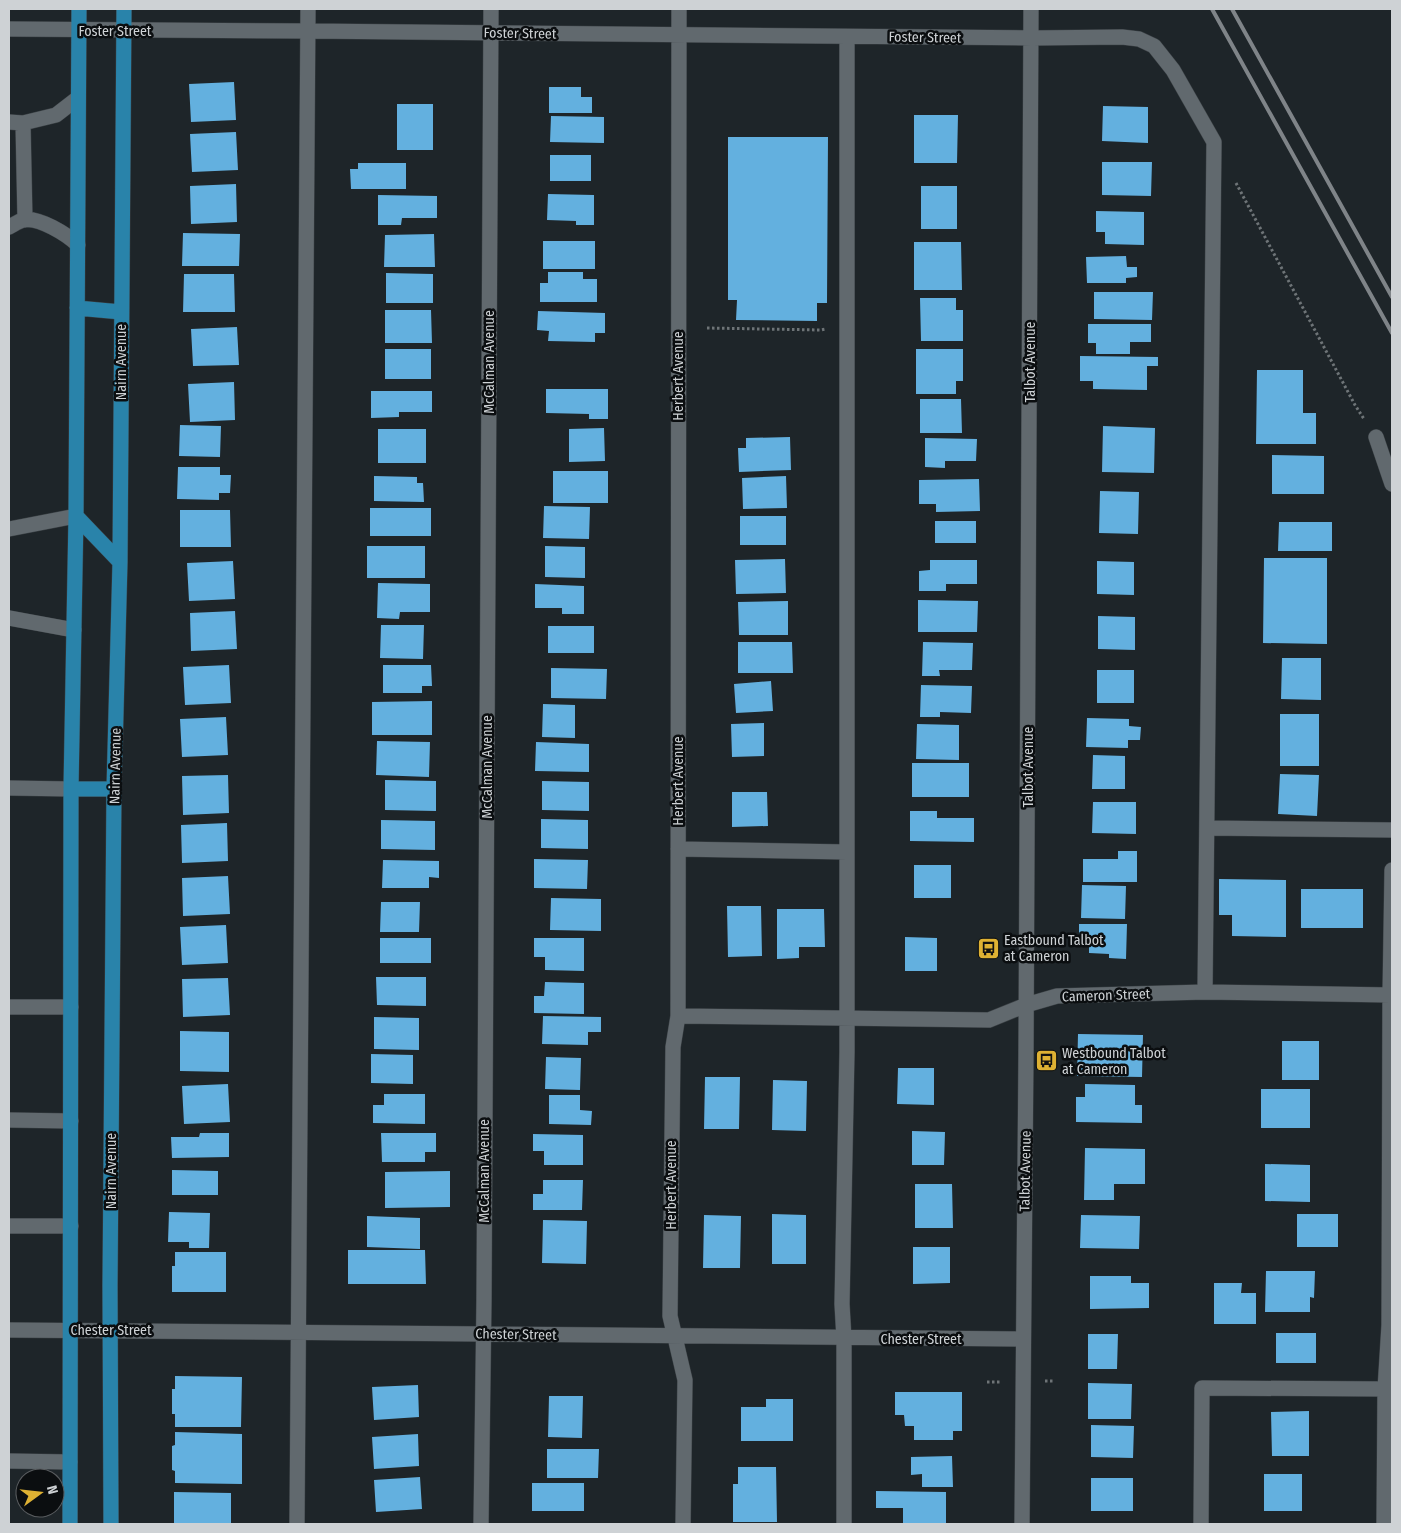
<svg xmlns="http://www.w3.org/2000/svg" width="1401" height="1533" font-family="'Fira Sans Condensed',sans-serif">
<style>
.building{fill:#63b0df}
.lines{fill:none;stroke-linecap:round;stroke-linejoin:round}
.minor-casing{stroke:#3b4145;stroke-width:16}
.major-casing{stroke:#3b4145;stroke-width:16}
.path{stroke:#6e7477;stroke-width:3;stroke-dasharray:2.5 2.5;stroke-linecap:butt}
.minor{stroke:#61696e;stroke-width:15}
.major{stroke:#2983aa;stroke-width:15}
.rail{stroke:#7f8488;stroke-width:4}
.labels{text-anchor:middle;stroke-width:5;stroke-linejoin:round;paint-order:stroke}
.street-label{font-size:14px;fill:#ced2d5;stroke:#0b0e10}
.poi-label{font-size:14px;fill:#ced2d5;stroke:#0b0e10;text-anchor:start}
</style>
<rect width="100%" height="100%" fill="#1e2529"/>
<path class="building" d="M 234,82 L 236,120 L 191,122 L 189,84 Z
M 549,87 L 581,87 L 581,97 L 592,97 L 592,113 L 549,113 Z
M 397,104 L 433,104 L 433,150 L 397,150 Z
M 1103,106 L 1148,107 L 1148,143 L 1102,141 Z
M 914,115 L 958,115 L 957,163 L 914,163 Z
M 551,116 L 604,117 L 604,143 L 550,142 Z
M 236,132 L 238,170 L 192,172 L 190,134 Z
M 728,137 L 828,137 L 827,303 L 817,303 L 817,321 L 736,320 L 737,300 L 728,300 Z
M 550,155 L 591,155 L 591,181 L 550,181 Z
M 1102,162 L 1152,162 L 1151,196 L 1102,195 Z
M 358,163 L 406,163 L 406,189 L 351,189 L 350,169 L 358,169 Z
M 236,184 L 237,222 L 191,224 L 190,186 Z
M 921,186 L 957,186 L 957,229 L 921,229 Z
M 548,194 L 594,195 L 594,225 L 576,225 L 576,221 L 547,220 Z
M 378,195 L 437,196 L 437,218 L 402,218 L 401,225 L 378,225 Z
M 1096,211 L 1144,212 L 1144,245 L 1105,244 L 1105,232 L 1096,232 Z
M 183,233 L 240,234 L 239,266 L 182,266 Z
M 434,234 L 435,267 L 384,267 L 385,235 Z
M 543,241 L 595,241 L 595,269 L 543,269 Z
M 914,242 L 961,242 L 962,290 L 914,290 Z
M 1126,256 L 1127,267 L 1137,267 L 1137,277 L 1126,278 L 1126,283 L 1087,283 L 1086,257 Z
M 548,272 L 583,272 L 583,279 L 597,279 L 597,302 L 540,302 L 540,283 L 548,283 Z
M 386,273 L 433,274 L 433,303 L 386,303 Z
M 184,274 L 234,274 L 235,312 L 183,312 Z
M 1094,292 L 1153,292 L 1152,320 L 1094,319 Z
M 920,298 L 956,298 L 956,310 L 963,310 L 963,341 L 921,341 Z
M 385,310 L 431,310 L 432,343 L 385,343 Z
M 538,311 L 605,313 L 605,333 L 595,333 L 595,342 L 548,341 L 549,331 L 537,330 Z
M 1088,324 L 1151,324 L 1151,342 L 1130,342 L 1130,354 L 1096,354 L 1096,343 L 1088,343 Z
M 237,327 L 239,365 L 193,366 L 191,329 Z
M 385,349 L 431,349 L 431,379 L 385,379 Z
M 916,349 L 963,349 L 963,381 L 956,381 L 956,394 L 916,394 Z
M 1080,356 L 1158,357 L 1158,366 L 1147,366 L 1147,390 L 1093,389 L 1093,381 L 1080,381 Z
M 1257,370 L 1303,370 L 1303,413 L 1316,413 L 1316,444 L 1256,444 Z
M 234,382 L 235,420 L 190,422 L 188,384 Z
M 546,389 L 608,389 L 608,419 L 589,419 L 589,414 L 546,413 Z
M 371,391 L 432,391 L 432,412 L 399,412 L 399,417 L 371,418 Z
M 920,399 L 961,399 L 962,433 L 920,433 Z
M 180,425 L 221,426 L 220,457 L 179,456 Z
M 1103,426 L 1155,428 L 1154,473 L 1102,472 Z
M 604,428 L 605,461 L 569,462 L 569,429 Z
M 378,429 L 426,429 L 426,463 L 378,463 Z
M 790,437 L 791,470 L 739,472 L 738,448 L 746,448 L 746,438 Z
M 925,438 L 977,439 L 976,461 L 945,461 L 945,468 L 925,467 Z
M 1272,455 L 1324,456 L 1324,494 L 1272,494 Z
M 178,467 L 220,467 L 220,475 L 231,475 L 230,493 L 219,493 L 219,500 L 177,499 Z
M 553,471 L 608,471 L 608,503 L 553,503 Z
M 374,476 L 417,477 L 417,483 L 423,483 L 424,502 L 374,501 Z
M 786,476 L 787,508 L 743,509 L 742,478 Z
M 979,479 L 980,511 L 936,512 L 936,504 L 919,504 L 919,480 Z
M 1100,491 L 1139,492 L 1138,534 L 1099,533 Z
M 544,506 L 590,507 L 589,539 L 543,538 Z
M 370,508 L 431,508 L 431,536 L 370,536 Z
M 180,510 L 230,510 L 231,547 L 180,547 Z
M 740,516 L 786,516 L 786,545 L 740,545 Z
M 935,521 L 976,521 L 976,543 L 935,543 Z
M 1279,522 L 1332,522 L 1332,551 L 1278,551 Z
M 367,546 L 425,546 L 425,578 L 367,578 Z
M 545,546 L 585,547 L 585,578 L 545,577 Z
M 1264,558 L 1327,558 L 1327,644 L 1263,643 Z
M 785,559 L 786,593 L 736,594 L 735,560 Z
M 930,560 L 977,560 L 977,584 L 946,584 L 946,591 L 919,591 L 919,571 L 930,570 Z
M 233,561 L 235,599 L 189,601 L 187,563 Z
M 1097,561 L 1134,562 L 1134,595 L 1097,594 Z
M 378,583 L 430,584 L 430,612 L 400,612 L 399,619 L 377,618 Z
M 535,584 L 584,586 L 584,614 L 562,614 L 562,608 L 535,608 Z
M 918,600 L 978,601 L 977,632 L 918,632 Z
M 788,601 L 788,635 L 739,635 L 738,602 Z
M 235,611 L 237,649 L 191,651 L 190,613 Z
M 1098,616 L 1135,617 L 1135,650 L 1098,649 Z
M 381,625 L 424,625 L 423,659 L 380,658 Z
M 548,626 L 594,626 L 594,653 L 548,653 Z
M 738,642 L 792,642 L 793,673 L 738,673 Z
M 923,642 L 973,643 L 972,670 L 939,670 L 940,676 L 922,676 Z
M 1282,658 L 1321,658 L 1321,700 L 1281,699 Z
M 229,665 L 231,703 L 185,705 L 183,667 Z
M 383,665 L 431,665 L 432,686 L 422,686 L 422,693 L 383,693 Z
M 551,668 L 607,669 L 606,699 L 551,698 Z
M 1097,670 L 1134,670 L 1134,703 L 1097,703 Z
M 771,681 L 773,711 L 736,713 L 734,684 Z
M 921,685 L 972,686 L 971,713 L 940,712 L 940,717 L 920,717 Z
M 432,701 L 432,735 L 372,735 L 372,702 Z
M 543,704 L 575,705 L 575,738 L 542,737 Z
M 1280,714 L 1319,714 L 1319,766 L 1280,766 Z
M 226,717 L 228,755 L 182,757 L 180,719 Z
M 1087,718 L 1129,719 L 1129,726 L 1141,727 L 1140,740 L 1128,740 L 1128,748 L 1086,747 Z
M 764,723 L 764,756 L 732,757 L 731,724 Z
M 917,724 L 959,725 L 959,760 L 916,759 Z
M 377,741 L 430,742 L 429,777 L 376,775 Z
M 536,742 L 589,744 L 589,772 L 535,771 Z
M 1093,755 L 1125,756 L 1125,789 L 1092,789 Z
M 912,763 L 969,763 L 969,797 L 912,797 Z
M 1280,774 L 1319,775 L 1317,816 L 1278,814 Z
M 228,775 L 229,813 L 183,815 L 182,776 Z
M 385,780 L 436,781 L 436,811 L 385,810 Z
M 542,781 L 589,782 L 589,811 L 542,810 Z
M 732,792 L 767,792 L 768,826 L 732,827 Z
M 1093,802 L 1136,802 L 1136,834 L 1092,833 Z
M 910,811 L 937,811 L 937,818 L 974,818 L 974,842 L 910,841 Z
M 541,819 L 588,820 L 588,849 L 541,848 Z
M 381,820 L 435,821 L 435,850 L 381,849 Z
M 227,823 L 228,861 L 182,863 L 181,825 Z
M 1118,851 L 1137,851 L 1137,882 L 1083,882 L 1083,859 L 1118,859 Z
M 534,859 L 588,860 L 587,889 L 534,888 Z
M 383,860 L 439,861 L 439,878 L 429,877 L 429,888 L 382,888 Z
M 914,865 L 951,865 L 951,898 L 914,898 Z
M 228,876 L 230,914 L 183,916 L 182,878 Z
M 1219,879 L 1286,880 L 1286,937 L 1232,936 L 1232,915 L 1219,915 Z
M 1082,885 L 1126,886 L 1125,919 L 1081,918 Z
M 1301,889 L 1363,889 L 1363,928 L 1301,928 Z
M 551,898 L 601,899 L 601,931 L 550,930 Z
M 381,902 L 420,902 L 419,932 L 380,932 Z
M 727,906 L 761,906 L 762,956 L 728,957 Z
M 777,909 L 824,909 L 825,947 L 799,947 L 799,958 L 777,959 Z
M 1079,924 L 1127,924 L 1126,959 L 1109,958 L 1109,954 L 1089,953 L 1089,941 L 1079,941 Z
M 226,925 L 228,963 L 182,965 L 180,927 Z
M 905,937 L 937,938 L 937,971 L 905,971 Z
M 380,938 L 431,938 L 431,963 L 380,963 Z
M 534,938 L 584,938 L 584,971 L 545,970 L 545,957 L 534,957 Z
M 376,977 L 426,977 L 426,1006 L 377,1005 Z
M 228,978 L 230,1015 L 183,1017 L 182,979 Z
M 545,982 L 584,983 L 584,1014 L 534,1013 L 534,996 L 544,996 Z
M 543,1016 L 601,1017 L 601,1032 L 588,1032 L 588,1045 L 542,1044 Z
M 374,1017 L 419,1018 L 419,1050 L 374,1049 Z
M 180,1031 L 229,1032 L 229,1072 L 180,1071 Z
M 1078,1034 L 1143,1035 L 1142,1077 L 1077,1076 Z
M 1282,1041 L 1319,1041 L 1319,1080 L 1282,1080 Z
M 371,1054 L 413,1055 L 413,1084 L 371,1083 Z
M 546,1057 L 581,1058 L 580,1090 L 545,1089 Z
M 898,1068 L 934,1068 L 934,1105 L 897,1104 Z
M 705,1077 L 740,1077 L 739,1129 L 704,1129 Z
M 773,1080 L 807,1081 L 806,1131 L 772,1130 Z
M 228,1084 L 230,1122 L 184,1124 L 182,1086 Z
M 1085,1084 L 1135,1085 L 1135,1105 L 1142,1105 L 1142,1123 L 1076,1122 L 1076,1097 L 1085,1097 Z
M 1261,1089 L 1310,1089 L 1310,1128 L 1261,1128 Z
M 384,1094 L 425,1094 L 425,1124 L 373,1123 L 373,1105 L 384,1105 Z
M 549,1095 L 580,1095 L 580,1110 L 592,1111 L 591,1125 L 549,1124 Z
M 912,1131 L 945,1132 L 944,1165 L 912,1165 Z
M 200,1133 L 229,1133 L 229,1157 L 172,1158 L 171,1137 L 199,1137 Z
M 381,1133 L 436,1133 L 436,1152 L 425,1152 L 425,1162 L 382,1162 Z
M 533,1134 L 583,1135 L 583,1165 L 544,1165 L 544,1151 L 533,1151 Z
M 1085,1148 L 1145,1149 L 1145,1184 L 1114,1184 L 1114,1200 L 1084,1200 Z
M 1265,1164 L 1310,1165 L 1310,1202 L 1265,1201 Z
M 172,1170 L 218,1171 L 218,1195 L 172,1195 Z
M 450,1171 L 450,1207 L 385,1208 L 385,1172 Z
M 543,1180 L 583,1180 L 582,1210 L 533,1210 L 533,1194 L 543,1194 Z
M 915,1184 L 952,1184 L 953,1228 L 915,1228 Z
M 169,1212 L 210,1213 L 209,1248 L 189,1248 L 189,1242 L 168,1242 Z
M 772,1214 L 806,1215 L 806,1264 L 772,1264 Z
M 1297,1214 L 1338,1214 L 1338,1247 L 1297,1247 Z
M 704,1215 L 741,1216 L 740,1268 L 703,1268 Z
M 1081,1215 L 1140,1216 L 1139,1249 L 1080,1248 Z
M 367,1216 L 420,1218 L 420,1249 L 367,1247 Z
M 543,1220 L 587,1221 L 586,1264 L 542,1263 Z
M 913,1247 L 950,1247 L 950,1283 L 913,1284 Z
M 348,1250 L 425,1250 L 426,1284 L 348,1284 Z
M 175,1252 L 226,1252 L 226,1292 L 172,1292 L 172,1266 L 175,1266 Z
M 1266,1271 L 1315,1271 L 1314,1298 L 1310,1297 L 1310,1312 L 1265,1312 Z
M 1090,1276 L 1131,1276 L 1131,1283 L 1149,1283 L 1149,1308 L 1090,1309 Z
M 1214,1283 L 1242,1283 L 1241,1293 L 1256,1293 L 1256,1324 L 1214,1324 Z
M 1276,1333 L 1316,1333 L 1316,1363 L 1276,1363 Z
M 1088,1334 L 1118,1334 L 1117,1369 L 1088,1369 Z
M 175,1376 L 242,1377 L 241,1427 L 175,1427 L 175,1414 L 172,1414 L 172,1389 L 175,1389 Z
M 1088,1383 L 1132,1384 L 1131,1419 L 1088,1419 Z
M 418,1385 L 419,1417 L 374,1420 L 372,1387 Z
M 895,1392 L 962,1392 L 962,1431 L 953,1431 L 953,1440 L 914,1440 L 914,1426 L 905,1426 L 904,1415 L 895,1415 Z
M 549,1396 L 583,1396 L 582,1438 L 548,1437 Z
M 766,1399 L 793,1399 L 793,1441 L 741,1441 L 741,1407 L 766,1407 Z
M 1309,1411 L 1309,1456 L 1272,1456 L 1271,1412 Z
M 1091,1425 L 1134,1426 L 1133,1458 L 1091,1457 Z
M 175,1432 L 242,1434 L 242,1484 L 175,1483 L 175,1471 L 172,1470 L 172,1446 L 175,1445 Z
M 418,1434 L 419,1466 L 374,1469 L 372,1437 Z
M 547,1449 L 599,1449 L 598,1478 L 547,1478 Z
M 952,1456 L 953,1487 L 922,1487 L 922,1474 L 911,1475 L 911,1457 Z
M 738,1467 L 776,1467 L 777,1522 L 733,1522 L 733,1484 L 738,1484 Z
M 1264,1474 L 1302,1474 L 1302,1511 L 1264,1511 Z
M 420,1477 L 422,1509 L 376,1512 L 374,1480 Z
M 1091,1478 L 1133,1478 L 1133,1511 L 1091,1511 Z
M 532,1483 L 584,1483 L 584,1511 L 532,1511 Z
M 876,1491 L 946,1492 L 946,1524 L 903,1523 L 903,1508 L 876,1508 Z
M 174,1492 L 231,1493 L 231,1524 L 174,1524 Z"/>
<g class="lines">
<defs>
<path id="minor" d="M 679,9 L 678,1016 L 673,1047 L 670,1316 L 685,1380 L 683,1524
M 9,29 L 308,31 L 1032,38 L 1122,37 L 1139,39 L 1154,46 L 1173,70 L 1214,142 L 1205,992
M 9,122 L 23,123 L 25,220
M 23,123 L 56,115 L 78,98
M 9,227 C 13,225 19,221 23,220 C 38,216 68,235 78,245
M 1376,437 L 1392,484
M 9,529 L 76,516
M 9,618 L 74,630
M 9,788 L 71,789
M 1207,828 L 1392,830
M 678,849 L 847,852
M 9,1007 L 71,1007
M 678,1016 L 989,1020 L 1026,1005 L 1057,996 L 1205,992 L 1390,995
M 9,1120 L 71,1121
M 9,1226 L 71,1226
M 9,1330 C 347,1330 685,1338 1023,1339
M 9,1461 L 70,1462
M 297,1524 L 308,9
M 481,1524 L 484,1300 L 491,9
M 844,1524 L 844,1339 L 842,1304 L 847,1052 L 847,37
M 1022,1524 L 1026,1053 L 1031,9
M 1201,1524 L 1202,1388 L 1385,1389
M 1384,1524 L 1385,1389 L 1389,1325 L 1390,995 L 1392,870"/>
<path id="major" d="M 77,308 L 121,312
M 76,516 L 120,562
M 71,789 L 114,789
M 70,1524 L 71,789 L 76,516 L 79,9
M 111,1524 L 110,1286 L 114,789 L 120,562 L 124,9"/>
</defs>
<use href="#minor" class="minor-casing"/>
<use href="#major" class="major-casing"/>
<path class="path" d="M 1236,183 L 1355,405 L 1364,419
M 707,328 L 821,330 L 826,329
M 1045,1381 L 1054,1381
M 987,1382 L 1001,1382"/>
<use href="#minor" class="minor"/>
<use href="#major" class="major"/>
<path class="rail" d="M 1212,9 L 1392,333
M 1232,9 L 1392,297"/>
</g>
<defs>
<symbol id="bus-square" viewBox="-11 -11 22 22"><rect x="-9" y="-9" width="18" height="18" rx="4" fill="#deb133" stroke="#0b0e10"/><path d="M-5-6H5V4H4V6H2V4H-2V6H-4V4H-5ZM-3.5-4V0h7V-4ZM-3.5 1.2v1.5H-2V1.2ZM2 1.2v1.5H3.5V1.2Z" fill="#111"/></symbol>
</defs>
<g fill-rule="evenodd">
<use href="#bus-square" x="976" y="936" width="25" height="25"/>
<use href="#bus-square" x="1034" y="1048" width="25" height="25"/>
</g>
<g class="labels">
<g class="street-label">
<text x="115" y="36">Foster Street</text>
<text transform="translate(520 33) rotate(1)" y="5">Foster Street</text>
<text transform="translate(925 37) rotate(1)" y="5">Foster Street</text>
<text transform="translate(121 362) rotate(-90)" y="5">Nairn Avenue</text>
<text transform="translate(489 362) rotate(-90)" y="5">McCalman Avenue</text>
<text transform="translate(1030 362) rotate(-90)" y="5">Talbot Avenue</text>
<text transform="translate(678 376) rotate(-90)" y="5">Herbert Avenue</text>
<text transform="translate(115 766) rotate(-89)" y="5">Nairn Avenue</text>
<text transform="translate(487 767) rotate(-90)" y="5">McCalman Avenue</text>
<text transform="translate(1028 767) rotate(-90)" y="5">Talbot Avenue</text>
<text transform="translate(678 781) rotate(-90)" y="5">Herbert Avenue</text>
<text transform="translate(1106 995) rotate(-2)" y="5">Cameron Street</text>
<text transform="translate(111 1171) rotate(-90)" y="5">Nairn Avenue</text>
<text transform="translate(484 1171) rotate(-90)" y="5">McCalman Avenue</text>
<text transform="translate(1025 1171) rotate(-89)" y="5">Talbot Avenue</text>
<text transform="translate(671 1185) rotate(-90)" y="5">Herbert Avenue</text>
<text x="111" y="1335">Chester Street</text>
<text transform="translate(516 1334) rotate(1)" y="5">Chester Street</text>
<text x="921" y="1344">Chester Street</text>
</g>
<g class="poi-label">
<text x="1004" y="945">Eastbound Talbot<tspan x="1004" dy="16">at Cameron</tspan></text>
<text x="1062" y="1058">Westbound Talbot<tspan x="1062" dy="16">at Cameron</tspan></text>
</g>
</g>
<rect width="1401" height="1533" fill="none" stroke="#ced2d5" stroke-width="20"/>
<g transform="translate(40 1493) rotate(75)"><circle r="24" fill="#0b0e10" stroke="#595c5f"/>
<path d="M0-4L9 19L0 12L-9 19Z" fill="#deb133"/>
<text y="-8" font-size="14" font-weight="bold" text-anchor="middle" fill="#ced2d5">N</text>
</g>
</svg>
